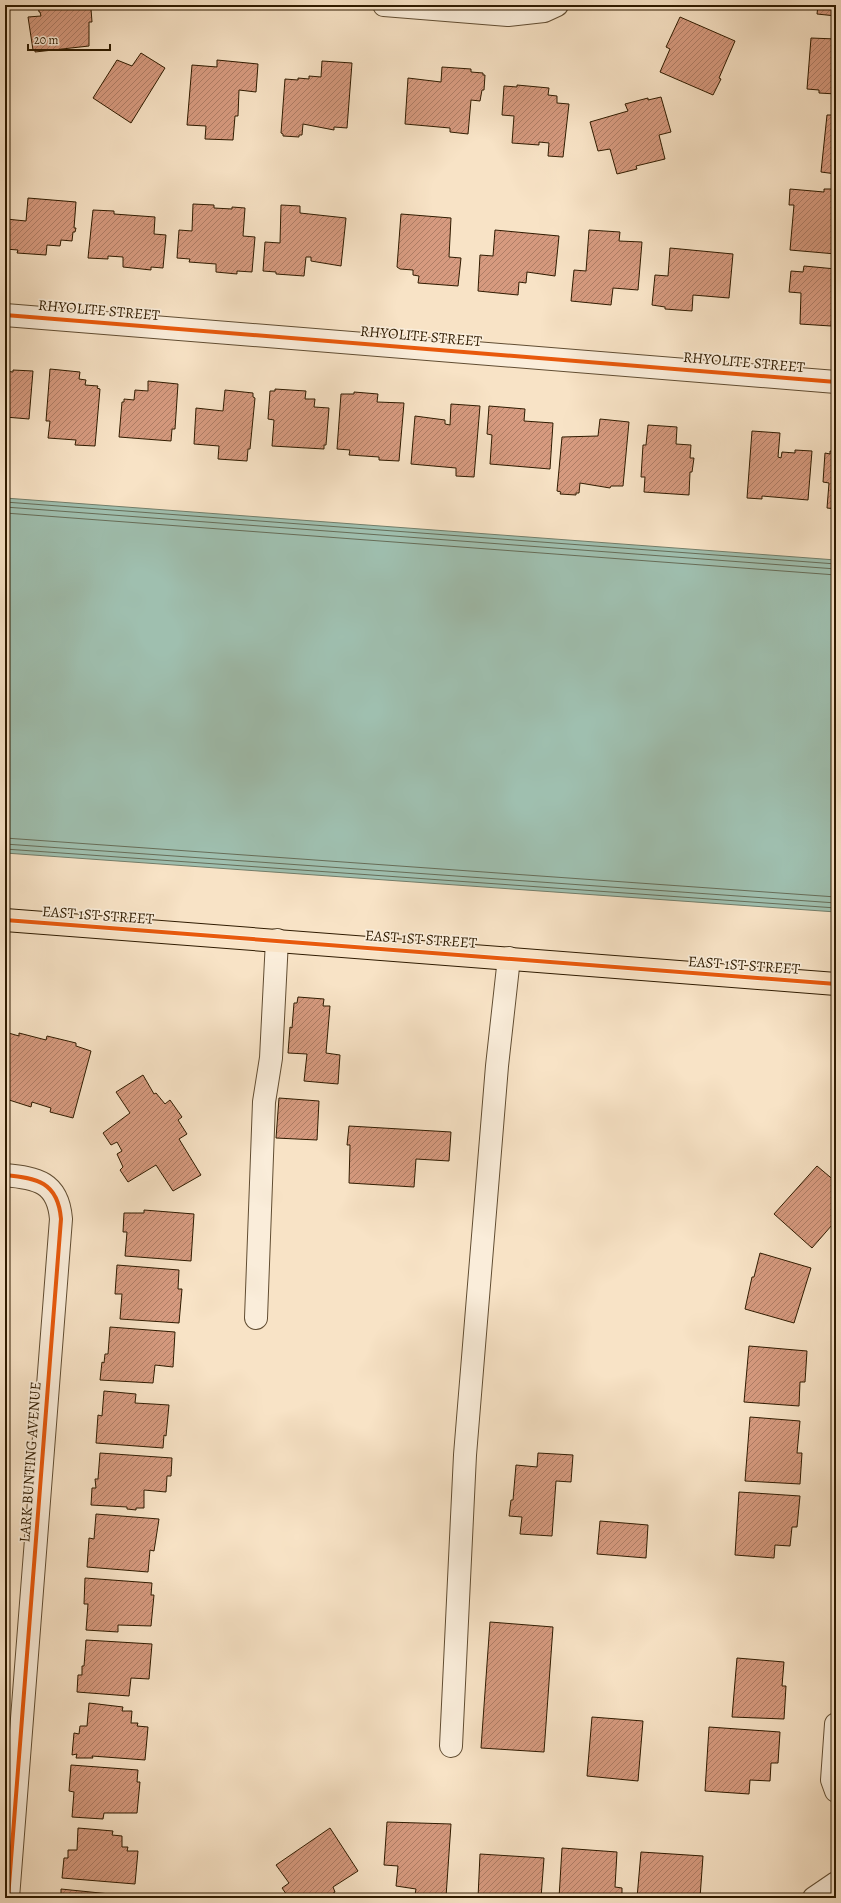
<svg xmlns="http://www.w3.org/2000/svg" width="841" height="1903" font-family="Alegreya,serif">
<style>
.water{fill:#9fbfaf;stroke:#727d69}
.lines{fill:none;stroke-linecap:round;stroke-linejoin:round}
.shore{stroke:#676d58;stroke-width:1}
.building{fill:url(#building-hatch);stroke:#2f1b00}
.minor-casing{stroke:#614d32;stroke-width:24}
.major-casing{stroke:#2f1b00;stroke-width:24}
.minor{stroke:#faedda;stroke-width:22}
.major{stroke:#f8e3c6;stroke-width:22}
.cycleway-casing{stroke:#faedda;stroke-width:6}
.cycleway{stroke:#e8590c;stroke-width:4}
.labels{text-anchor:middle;stroke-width:3.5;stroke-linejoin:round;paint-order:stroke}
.street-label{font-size:15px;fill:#2f1b00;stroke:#faedda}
</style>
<defs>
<pattern id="building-hatch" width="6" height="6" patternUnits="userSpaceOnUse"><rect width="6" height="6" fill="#d69a7f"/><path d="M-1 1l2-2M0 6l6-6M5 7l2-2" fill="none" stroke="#ae7d66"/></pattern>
</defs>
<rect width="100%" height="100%" fill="#f8e3c6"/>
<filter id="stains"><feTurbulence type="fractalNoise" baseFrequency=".005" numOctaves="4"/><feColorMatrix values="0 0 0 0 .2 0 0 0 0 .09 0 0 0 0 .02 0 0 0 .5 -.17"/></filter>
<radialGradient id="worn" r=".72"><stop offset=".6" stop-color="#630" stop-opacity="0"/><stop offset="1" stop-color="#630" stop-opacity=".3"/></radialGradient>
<path class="water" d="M 5,498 L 836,560 L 836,912 L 5,853 Z"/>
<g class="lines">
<path class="shore" d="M 5,502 L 836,564
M 5,507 L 836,569
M 5,513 L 836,575
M 5,838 L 836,897
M 5,844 L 836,903
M 5,849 L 836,908"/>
</g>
<path class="building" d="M 38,5 L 106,5 L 107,7 L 91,9 L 92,22 L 89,22 L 89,46 L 35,52 L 35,50 L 33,50 L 28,17 L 41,16 L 40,12 L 39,12 Z
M 818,5 L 836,5 L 836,16 L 817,14 Z
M 680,17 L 735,41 L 719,78 L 721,79 L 713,95 L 660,72 L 670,49 L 666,47 Z
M 811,38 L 836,39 L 836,94 L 819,93 L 819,90 L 807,89 Z
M 141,53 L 165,68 L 131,123 L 93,98 L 117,60 L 132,66 Z
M 217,60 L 258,64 L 256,92 L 239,90 L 238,116 L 235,116 L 233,140 L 205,139 L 206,126 L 187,125 L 192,65 L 217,67 Z
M 322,61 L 352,63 L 347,128 L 334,127 L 334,130 L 303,124 L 302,135 L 299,135 L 299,137 L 283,136 L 283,134 L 281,133 L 285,79 L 298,80 L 298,78 L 309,79 L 309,76 L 321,77 Z
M 442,67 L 471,69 L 471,72 L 483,73 L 483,75 L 485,75 L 484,90 L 482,90 L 480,101 L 471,100 L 468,134 L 450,132 L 450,128 L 405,124 L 408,78 L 441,82 Z
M 517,85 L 549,88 L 548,95 L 557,96 L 557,103 L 569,104 L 563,157 L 548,156 L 549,143 L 539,142 L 539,145 L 512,143 L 514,116 L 502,115 L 504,86 L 517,87 Z
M 661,97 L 671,132 L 659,135 L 665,159 L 636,166 L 637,169 L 617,174 L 610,149 L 598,151 L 590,122 L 628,111 L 625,104 L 648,98 L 648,100 Z
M 827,115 L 836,115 L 836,174 L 821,172 Z
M 790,189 L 824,192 L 824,189 L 836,189 L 836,254 L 790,250 L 794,205 L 789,205 Z
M 28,198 L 76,202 L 74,228 L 76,228 L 75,232 L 73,232 L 72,241 L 61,240 L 60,246 L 47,245 L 46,255 L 17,253 L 18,250 L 5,249 L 6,219 L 26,221 Z
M 193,204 L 214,205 L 214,208 L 232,209 L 232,207 L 245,208 L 243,236 L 255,237 L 252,272 L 237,271 L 237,274 L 216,272 L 216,264 L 189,262 L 190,259 L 177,258 L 179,230 L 192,231 Z
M 281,205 L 300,206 L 300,213 L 346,218 L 341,266 L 311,261 L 311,257 L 306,257 L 304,276 L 276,274 L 276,272 L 263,271 L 265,242 L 280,243 Z
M 93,210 L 114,211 L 114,214 L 155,217 L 154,234 L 166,235 L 163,268 L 151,267 L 151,270 L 123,267 L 123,257 L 108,256 L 108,259 L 88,258 Z
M 401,214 L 451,218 L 449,257 L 461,258 L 458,286 L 418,283 L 419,276 L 413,275 L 413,270 L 400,269 L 397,267 Z
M 495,230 L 559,236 L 555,276 L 527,272 L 526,283 L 519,282 L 518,295 L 478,291 L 480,255 L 493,256 Z
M 589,230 L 620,232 L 619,241 L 642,242 L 638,290 L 613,288 L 611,305 L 571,301 L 574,270 L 586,271 Z
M 670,248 L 733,254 L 729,298 L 693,295 L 692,311 L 665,309 L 665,307 L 652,305 L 655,275 L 668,276 Z
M 804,266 L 836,269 L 836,302 L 833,302 L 831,326 L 800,324 L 801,293 L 789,292 L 791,271 L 803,272 Z
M 50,369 L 80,372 L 79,379 L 86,380 L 85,385 L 98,386 L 97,388 L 100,389 L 95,446 L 75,445 L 76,440 L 48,438 L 50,421 L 46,421 Z
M 13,370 L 33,371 L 29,419 L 5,417 L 5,371 L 13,372 Z
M 148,381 L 178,384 L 175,429 L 172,429 L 171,441 L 119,437 L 122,402 L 124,402 L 124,399 L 134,400 L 135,390 L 148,391 Z
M 275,389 L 306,391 L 305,399 L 315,399 L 314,407 L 329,408 L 326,445 L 324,445 L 324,449 L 272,446 L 274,420 L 268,419 L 270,391 L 275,391 Z
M 225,390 L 253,393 L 253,397 L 255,398 L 250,449 L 248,449 L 247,461 L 218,459 L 219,446 L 194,444 L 196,408 L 223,411 Z
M 354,392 L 378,394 L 377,402 L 404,403 L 399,461 L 379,460 L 379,457 L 349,455 L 350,450 L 337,449 L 341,394 L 354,394 Z
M 451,404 L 480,406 L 474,477 L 456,476 L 456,468 L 411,464 L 415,416 L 445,420 L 445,424 L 450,425 Z
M 489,406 L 525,409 L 524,421 L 553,423 L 550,469 L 490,464 L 492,435 L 487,434 Z
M 600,419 L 629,422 L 623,486 L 611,486 L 610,488 L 580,483 L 579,493 L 576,493 L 576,495 L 560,494 L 561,492 L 557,491 L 562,437 L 598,436 Z
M 648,425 L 677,427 L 676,444 L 691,445 L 690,458 L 694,458 L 692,472 L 690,472 L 689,495 L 644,492 L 645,477 L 641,477 L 643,445 L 646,445 Z
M 752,431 L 780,433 L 778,457 L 781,458 L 782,452 L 795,453 L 795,450 L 812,451 L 808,500 L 762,496 L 762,499 L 747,498 Z
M 830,451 L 836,452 L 836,509 L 827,508 L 829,483 L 823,482 L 825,453 L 830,454 Z
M 298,997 L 324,999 L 323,1006 L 330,1006 L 326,1053 L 340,1055 L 338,1084 L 304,1081 L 307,1054 L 288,1053 L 290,1027 L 292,1028 L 294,1003 L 297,1003 Z
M 5,1032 L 19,1036 L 19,1033 L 46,1040 L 47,1036 L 76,1043 L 76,1046 L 91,1051 L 73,1118 L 50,1112 L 51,1108 L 32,1102 L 31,1107 L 6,1099 L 5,1104 Z
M 143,1075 L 154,1094 L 156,1093 L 165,1104 L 170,1100 L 182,1117 L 178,1120 L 187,1134 L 179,1139 L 201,1175 L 173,1191 L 156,1165 L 128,1182 L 120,1170 L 123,1167 L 117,1154 L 122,1151 L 117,1142 L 111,1145 L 103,1133 L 130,1113 L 116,1092 Z
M 279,1098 L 319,1101 L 317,1140 L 276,1138 Z
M 349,1126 L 451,1132 L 449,1161 L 416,1159 L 414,1187 L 349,1183 L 350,1145 L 347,1145 Z
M 817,1166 L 836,1182 L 836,1227 L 832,1225 L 812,1248 L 774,1214 Z
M 144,1210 L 194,1214 L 191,1261 L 125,1256 L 127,1232 L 123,1232 L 124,1213 L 144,1213 Z
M 760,1253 L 811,1268 L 794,1323 L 745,1309 L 752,1277 L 754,1277 Z
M 117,1265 L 179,1270 L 178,1289 L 182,1289 L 179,1323 L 120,1319 L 122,1294 L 115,1294 Z
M 110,1327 L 175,1332 L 173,1367 L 155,1365 L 153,1383 L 100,1380 L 102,1362 L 104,1363 L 105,1354 L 108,1354 Z
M 749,1346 L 807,1351 L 805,1382 L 800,1382 L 799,1406 L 744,1402 Z
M 104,1391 L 136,1394 L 135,1403 L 169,1405 L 166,1436 L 164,1435 L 163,1448 L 96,1443 L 98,1415 L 102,1416 Z
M 750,1417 L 800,1421 L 797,1453 L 802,1453 L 800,1484 L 745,1481 Z
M 100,1453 L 172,1458 L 171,1476 L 167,1476 L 166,1492 L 144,1490 L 144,1508 L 136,1508 L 136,1510 L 127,1509 L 127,1507 L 91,1505 L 92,1488 L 96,1488 L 95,1479 L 98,1479 Z
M 538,1453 L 573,1455 L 571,1482 L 556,1481 L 552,1536 L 520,1534 L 522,1517 L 509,1516 L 511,1500 L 513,1500 L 516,1465 L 537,1467 Z
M 739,1492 L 800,1496 L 797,1527 L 792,1527 L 790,1546 L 775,1545 L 774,1558 L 735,1555 Z
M 96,1514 L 159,1519 L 154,1551 L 150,1550 L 148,1572 L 87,1567 L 89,1538 L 94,1539 Z
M 600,1521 L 648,1525 L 646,1558 L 597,1554 Z
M 85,1578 L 152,1583 L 151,1595 L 154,1595 L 151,1626 L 118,1625 L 118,1632 L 86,1630 L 88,1604 L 84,1604 Z
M 490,1622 L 553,1627 L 544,1752 L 481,1748 Z
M 86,1640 L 152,1644 L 149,1679 L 131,1678 L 129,1696 L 77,1692 L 78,1675 L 82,1675 L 82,1666 L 84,1666 Z
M 737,1658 L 784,1662 L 782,1686 L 786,1686 L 784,1719 L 732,1717 Z
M 89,1703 L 123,1707 L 122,1711 L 132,1711 L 131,1723 L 138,1723 L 137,1726 L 148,1727 L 145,1760 L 92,1756 L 93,1758 L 76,1758 L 77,1754 L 72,1755 L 74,1733 L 79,1734 L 80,1726 L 87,1726 Z
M 592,1717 L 643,1721 L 638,1781 L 587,1776 Z
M 709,1727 L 780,1732 L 778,1763 L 771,1763 L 770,1781 L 750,1780 L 749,1794 L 705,1791 Z
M 71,1765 L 138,1770 L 137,1782 L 140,1782 L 137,1813 L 104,1813 L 103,1819 L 72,1817 L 74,1792 L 69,1791 Z
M 387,1822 L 451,1824 L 446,1897 L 415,1895 L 416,1889 L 396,1886 L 398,1866 L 384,1865 Z
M 78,1828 L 113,1831 L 112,1835 L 122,1836 L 122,1847 L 128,1847 L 127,1851 L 138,1851 L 135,1884 L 62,1878 L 64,1858 L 68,1858 L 68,1850 L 77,1850 Z
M 330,1828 L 358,1871 L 333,1887 L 335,1892 L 325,1898 L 289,1898 L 282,1888 L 289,1883 L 276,1865 Z
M 562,1848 L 617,1852 L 615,1887 L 622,1888 L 622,1898 L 559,1898 Z
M 641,1852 L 703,1856 L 700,1898 L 637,1898 Z
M 480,1854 L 544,1858 L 541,1898 L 478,1898 Z
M 61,1889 L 120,1895 L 120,1898 L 61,1898 Z"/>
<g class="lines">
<defs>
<path id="minor" d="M 384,5 L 508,15 L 544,11 L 557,5
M 5,315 L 836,382
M 5,1175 C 37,1178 58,1182 61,1219 L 8,1898
M 256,1318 L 264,1102 L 271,1058 L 277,940
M 836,1724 L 832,1780 L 836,1791
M 451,1746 L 465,1455 L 497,1066 L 509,958
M 814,1898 L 836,1883"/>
<path id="major" d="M 5,920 L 836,984"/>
</defs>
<use href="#minor" class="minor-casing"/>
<use href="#major" class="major-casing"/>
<use href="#minor" class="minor"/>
<use href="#major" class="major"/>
<defs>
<path id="cycleway" d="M 5,315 L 836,382
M 5,920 L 836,984
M 5,1175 C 37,1178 58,1182 61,1219 L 8,1898"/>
</defs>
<use href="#cycleway" class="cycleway-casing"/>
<use href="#cycleway" class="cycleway"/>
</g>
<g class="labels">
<g class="street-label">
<text transform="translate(99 310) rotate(5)" y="5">RHYOLITE STREET</text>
<text transform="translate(421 336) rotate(5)" y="5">RHYOLITE STREET</text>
<text transform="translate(744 362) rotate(5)" y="5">RHYOLITE STREET</text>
<text transform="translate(98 915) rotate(4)" y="5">EAST 1ST STREET</text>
<text transform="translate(421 939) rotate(4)" y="5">EAST 1ST STREET</text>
<text transform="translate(744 965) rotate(4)" y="5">EAST 1ST STREET</text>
<text transform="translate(30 1462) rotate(-86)" y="5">LARK BUNTING AVENUE</text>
</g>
</g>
<rect width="841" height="1903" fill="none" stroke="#f8e3c6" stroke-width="20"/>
<rect x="6" y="6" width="829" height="1891" fill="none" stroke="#2f1b00" stroke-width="2"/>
<rect x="10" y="10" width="821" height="1883" fill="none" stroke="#2f1b00"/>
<path d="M28 44v6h82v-6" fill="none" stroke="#2f1b00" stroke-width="2"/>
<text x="34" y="44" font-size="12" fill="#2f1b00" stroke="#faedda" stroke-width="3" paint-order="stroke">20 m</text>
<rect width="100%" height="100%" filter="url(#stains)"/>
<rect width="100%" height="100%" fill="url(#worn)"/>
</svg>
